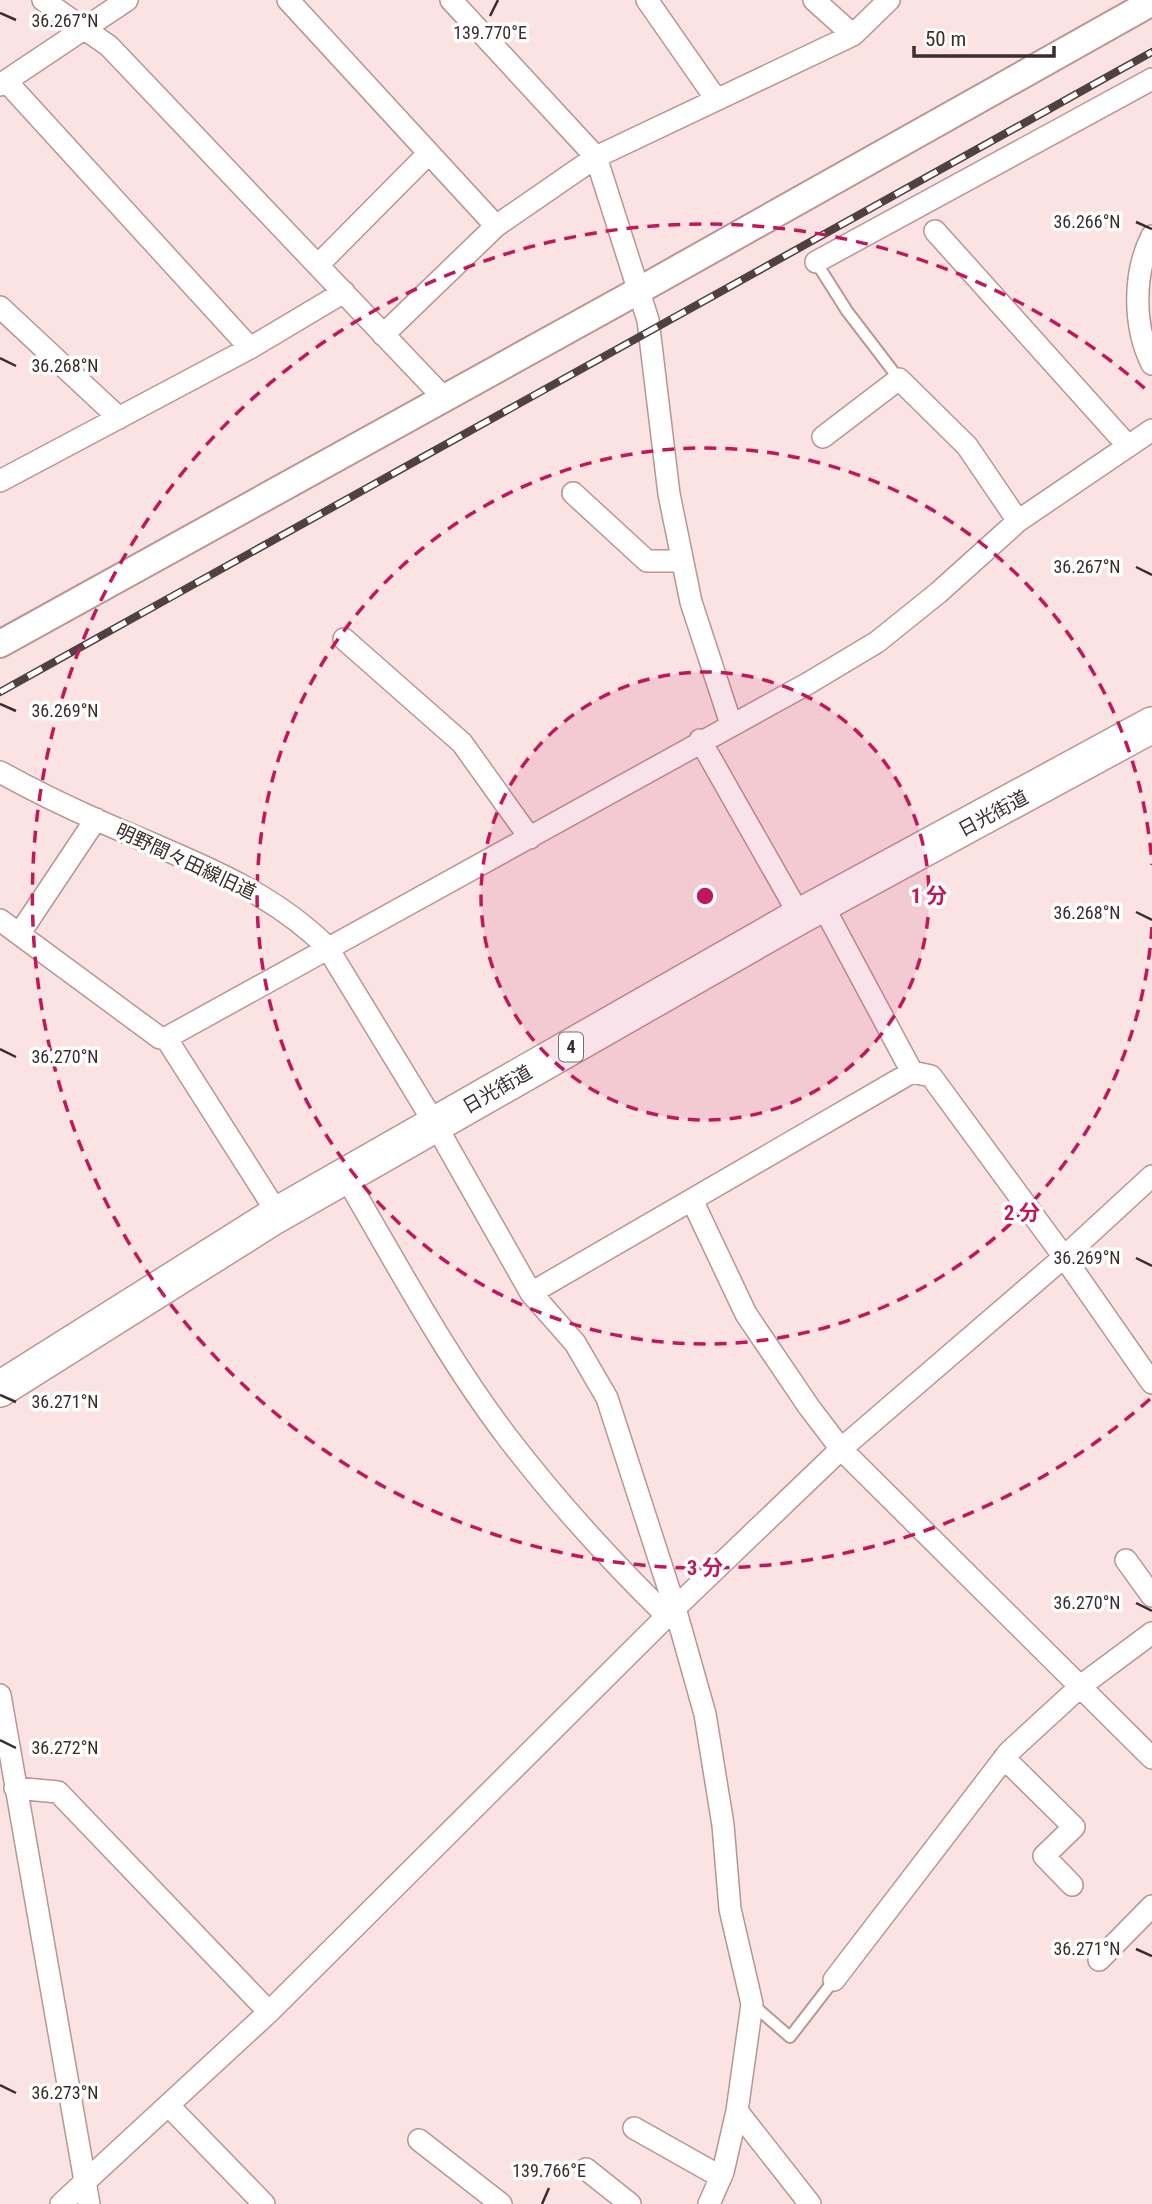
<svg xmlns="http://www.w3.org/2000/svg" width="1152" height="2204" font-family="'Roboto Condensed','Noto Sans JP',sans-serif">
<style>
.lines{fill:none;stroke-linecap:round;stroke-linejoin:round}
.service-casing{stroke:#b89695;stroke-width:14}
.minor-casing{stroke:#b89695;stroke-width:24}
.tertiary-casing{stroke:#b89695;stroke-width:30}
.trunk-casing{stroke:#b89695;stroke-width:38}
.service{stroke:#fff;stroke-width:10}
.minor{stroke:#fff;stroke-width:21}
.tertiary{stroke:#fff;stroke-width:26}
.trunk{stroke:#fff;stroke-width:35}
.rail-casing{stroke:#504141;stroke-width:8}
.rail{stroke:#fff;stroke-width:5;stroke-dasharray:16;stroke-linecap:butt}
.ticks{fill:none;stroke:#3b2d2d;stroke-width:2.5}
.ring{fill:none;stroke:#c2185b;stroke-width:3.5;stroke-dasharray:12 9}
.labels{text-anchor:middle;stroke-width:7;stroke-linejoin:round;paint-order:stroke}
.shield{fill:#fff;stroke:#766c6c;stroke-width:2}
.shield-label{font-size:18px;font-weight:bold;fill:#3b2d2d}
.street-label{font-size:19px;fill:#3b2d2d;stroke:#fff}
.ticks-label{font-size:18px;text-anchor:middle;fill:#3b2d2d;stroke:#fff;stroke-width:7;stroke-linejoin:round;paint-order:stroke}
.centre{fill:#c2185b;stroke:#fff;stroke-width:3.5}
.ring-label{font-size:21px;text-anchor:middle;font-weight:bold;fill:#c2185b;stroke:#fff;stroke-width:7;stroke-linejoin:round;paint-order:stroke}
</style>
<rect width="100%" height="100%" fill="#fae3e2"/>
<g class="lines">
<defs>
<path id="service" d="M 816,262 L 847,311 L 899,379
M 752,2004 L 790,2037 L 834,1980"/>
<path id="minor" d="M 43,0 L 109,46 L 443,397
M 288,0 L 496,226
M 451,0 L 596,157 L 648,320 L 669,494 L 691,602 L 731,724
M 647,0 L 716,99
M 853,35 L 889,0
M 6,81 L 250,348
M 0,85 L 127,0
M 935,231 L 1128,446
M 1152,236 C 1133,273 1133,326 1152,364
M 816,262 L 1152,79
M 318,265 L 429,153
M 0,307 L 119,418
M 383,335 L 496,226 L 596,157 L 853,35 L 814,0
M 823,437 L 899,379 L 967,446 L 1018,521
M 0,481 L 250,348 L 344,292
M 573,493 L 647,561 L 682,561
M 344,639 L 462,743 L 530,838
M 700,740 L 800,916
M 0,772 C 31,789 63,805 95,819 C 176,856 263,883 327,947 L 435,1124 L 531,1293 L 575,1343 L 607,1398 L 675,1608 L 705,1714 L 723,1825 L 730,1909 L 752,2004 L 737,2111 L 723,2172 L 709,2204
M 0,920 L 160,1038 L 166,1038 L 807,684 L 877,642 L 938,593 L 1018,521 L 1152,430
M 20,933 L 96,819
M 166,1038 L 278,1214
M 912,1072 L 931,1076 L 1064,1257 L 1152,1383
M 345,1176 C 397,1264 446,1357 508,1438 C 557,1502 610,1560 667,1616
M 692,1200 L 746,1314 L 809,1407 L 841,1449 L 1152,1758
M 531,1293 L 912,1072 L 822,904
M 1126,1560 L 1152,1596
M 0,1695 L 89,2204
M 1004,1758 L 1074,1827 L 1044,1856 L 1072,1885
M 15,1788 L 58,1792 L 269,2012
M 1099,1960 L 1152,1906
M 834,1980 L 1009,1752 L 1082,1685 L 1152,1633
M 169,2106 L 264,2204
M 737,2111 L 810,2204
M 634,2128 L 721,2177
M 419,2140 L 501,2204
M 586,2169 L 630,2204
M 61,2204 L 269,2012 L 675,1608 L 841,1449 L 1064,1257 L 1152,1176"/>
<path id="tertiary" d="M 0,644 L 638,291 L 1152,2"/>
<path id="trunk" d="M 0,1389 L 273,1217 L 800,916 L 1152,725"/>
</defs>
<use href="#service" class="service-casing"/>
<use href="#minor" class="minor-casing"/>
<use href="#tertiary" class="tertiary-casing"/>
<use href="#trunk" class="trunk-casing"/>
<use href="#service" class="service"/>
<use href="#minor" class="minor"/>
<use href="#tertiary" class="tertiary"/>
<use href="#trunk" class="trunk"/>
<defs>
<path id="rail" d="M 0,692 L 1152,52"/>
</defs>
<use href="#rail" class="rail-casing"/>
<use href="#rail" class="rail"/>
</g>
<path class="ticks" d="M 0,13 L 16,20M 490,16 L 498,0M 1136,222 L 1152,229M 0,358 L 16,366M 1136,567 L 1152,575M 0,704 L 16,711M 1136,912 L 1152,920M 0,1049 L 16,1057M 1136,1258 L 1152,1266M 0,1395 L 16,1402M 1136,1603 L 1152,1611M 0,1740 L 16,1748M 1136,1949 L 1152,1956M 0,2085 L 16,2093M 542,2204 L 549,2188"/>
<circle cx="705" cy="896" r="224" fill="#c2185b" fill-opacity=".12"/>
<g class="ring">
<circle cx="705" cy="896" r="224"/>
<path d="M1152 927A448 448 0 1 1 1152 865"/>
<path d="M1150 1399A672 672 0 1 1 1150 393"/>
</g>
<g class="labels">
<rect class="shield" x="559" y="1032.5" width="24" height="29" rx="5"/>
<g class="shield-label">
<text x="571" y="1053">4</text>
</g>
<g class="street-label">
<text transform="translate(993 813) rotate(-28)" y="7">日光街道</text>
<text transform="translate(186 861) rotate(25)" y="7">明野間々田線旧道</text>
<text transform="translate(497 1089) rotate(-30)" y="7">日光街道</text>
</g>
</g>
<g class="ticks-label">
<text x="65" y="27">36.267°N</text>
<text x="490" y="39">139.770°E</text>
<text x="1087" y="228">36.266°N</text>
<text x="65" y="372">36.268°N</text>
<text x="1087" y="573">36.267°N</text>
<text x="65" y="717">36.269°N</text>
<text x="1087" y="919">36.268°N</text>
<text x="65" y="1063">36.270°N</text>
<text x="1087" y="1264">36.269°N</text>
<text x="65" y="1408">36.271°N</text>
<text x="1087" y="1609">36.270°N</text>
<text x="65" y="1754">36.272°N</text>
<text x="1087" y="1955">36.271°N</text>
<text x="65" y="2099">36.273°N</text>
<text x="549" y="2177">139.766°E</text>
</g>
<circle cx="705" cy="896" r="10" class="centre"/>
<g class="ring-label">
<text x="929" y="903">1 分</text>
<text x="1022" y="1220">2 分</text>
<text x="705" y="1575">3 分</text>
</g>
<path d="M914 46v10h140v-10" fill="none" stroke="#3b2d2d" stroke-width="3.5"/>
<text x="925" y="46" font-size="21" fill="#3b2d2d" stroke="#ffffff" stroke-width="5" paint-order="stroke">50 m</text>
</svg>
